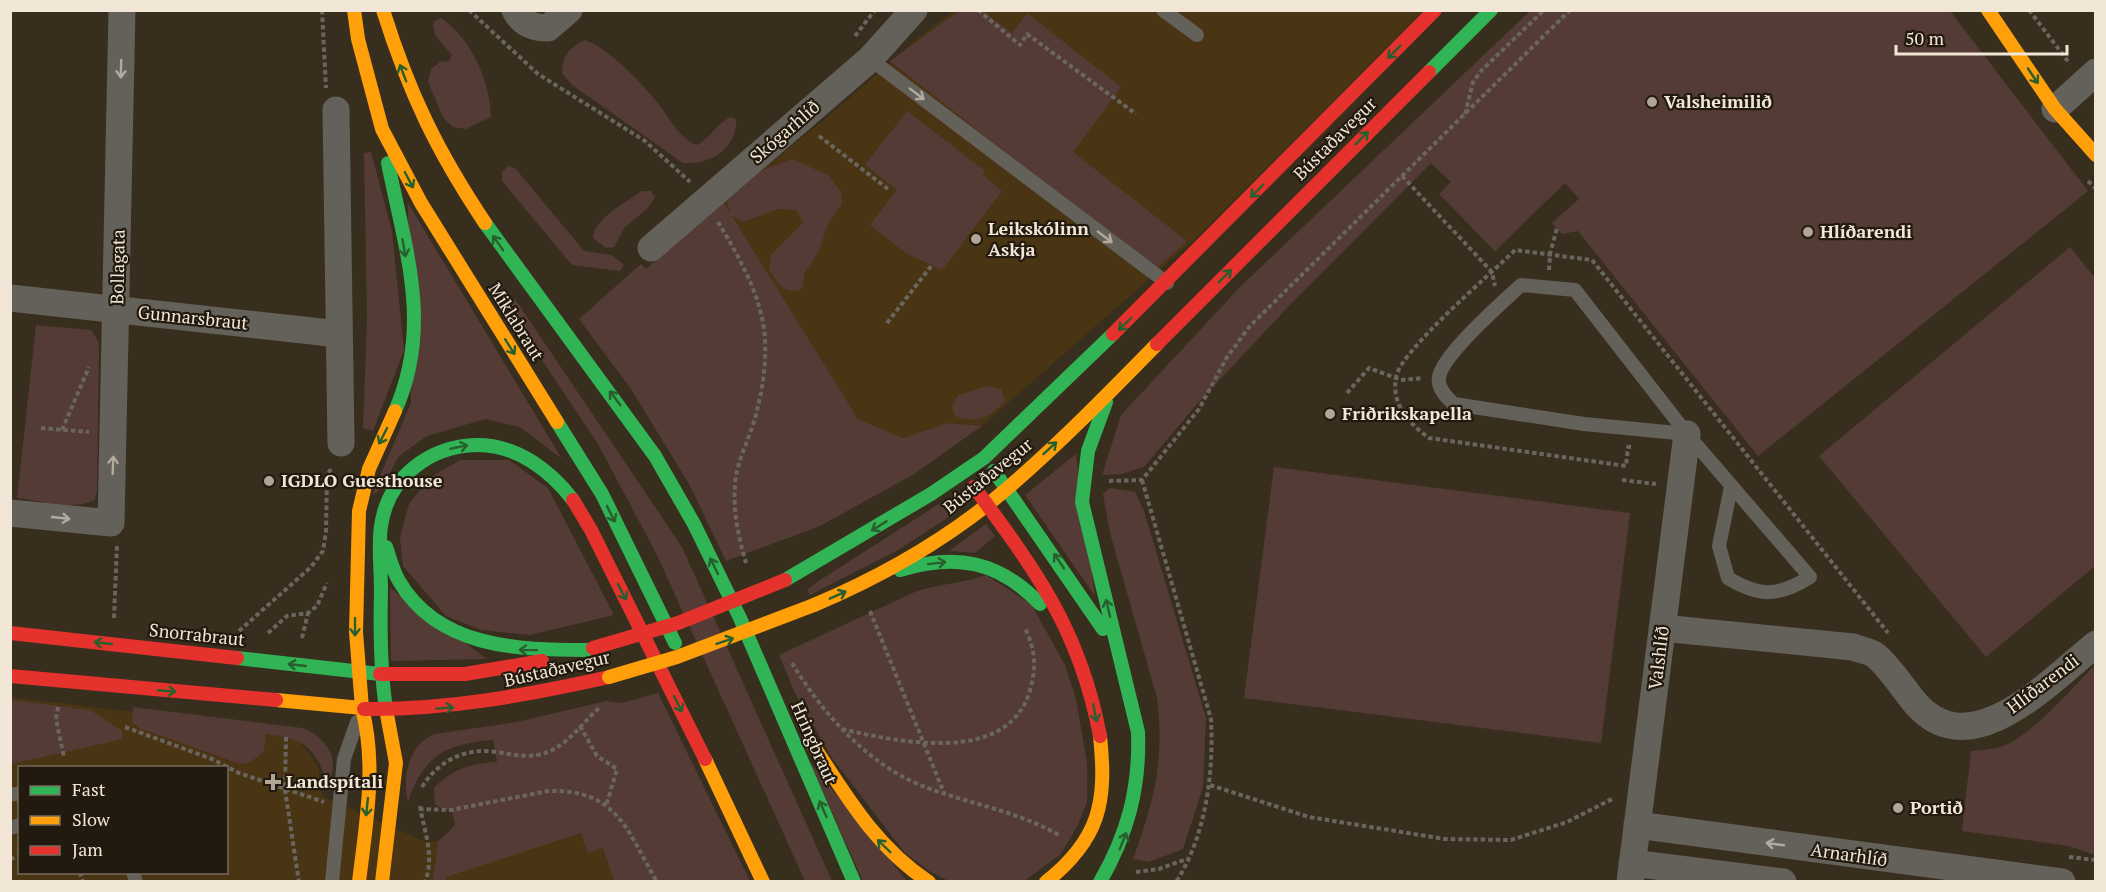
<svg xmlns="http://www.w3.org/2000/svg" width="2106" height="892" font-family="'PT Serif',serif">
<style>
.built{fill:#493413;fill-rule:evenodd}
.green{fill:#553b35}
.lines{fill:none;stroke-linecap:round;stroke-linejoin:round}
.path{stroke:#6a665f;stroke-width:4;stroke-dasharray:4.5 3;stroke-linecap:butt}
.lane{stroke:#64615a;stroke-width:14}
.street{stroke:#64615a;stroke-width:27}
.fast{stroke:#30b455;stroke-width:14}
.slow{stroke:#ff9f0a;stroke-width:14}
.jam{stroke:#e5322d;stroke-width:14}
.slow-bridge{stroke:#ff9f0a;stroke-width:14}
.jam-bridge{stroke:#e5322d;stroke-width:14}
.oneway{stroke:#285f2e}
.oneway2{stroke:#b2aa9e}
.poi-dot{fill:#b1a696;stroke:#221a0e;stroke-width:2}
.labels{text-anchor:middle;stroke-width:4.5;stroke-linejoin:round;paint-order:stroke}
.poi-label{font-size:18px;font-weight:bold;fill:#f2e6d6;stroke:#221a0e;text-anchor:start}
.street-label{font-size:18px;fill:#f2e6d6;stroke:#221a0e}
</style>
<rect width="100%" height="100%" fill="#382e1e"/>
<path class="built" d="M 954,11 L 1423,11 L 1198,236 L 982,426 L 948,423 L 903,438 L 858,419 L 723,202 L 830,115 L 918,38 Z
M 11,697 L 198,720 L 295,736 L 318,766 L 322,796 L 426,842 L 603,820 L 645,882 L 11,882 ZM 20,768 L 226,768 L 226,872 L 20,872 Z"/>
<path class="green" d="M 959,11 L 983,11 L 1012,33 L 1027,13 L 1121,87 L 1073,152 L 1187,241 L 1155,270 L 890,61 Z
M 1530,11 L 1950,11 L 2088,191 L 1758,456 L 1578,231 L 1562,234 L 1552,223 L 1579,199 L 1565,183 L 1495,251 L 1439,194 L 1451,182 L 1431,163 L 1287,308 L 1197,404 L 1145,466 L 1123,474 L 1102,475 L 1121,415 L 1240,287 Z
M 441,18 C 471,38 490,81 491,117 L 466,129 L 453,127 L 443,117 L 428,82 L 431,69 L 440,62 L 449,61 L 452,55 L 435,35 L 433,22 Z
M 585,40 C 608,48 640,81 656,101 C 668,115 679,139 697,145 C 710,138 717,124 730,117 L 736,119 C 738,149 709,165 683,163 L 572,85 L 562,73 C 562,56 570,47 585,40 Z
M 907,111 L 985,171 L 983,175 L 1002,191 L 942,270 L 906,253 L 870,225 L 897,190 L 865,165 Z
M 371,152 L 392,231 L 404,350 L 373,431 L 363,428 L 367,320 L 364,153 Z
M 792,159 L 828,175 L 841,192 L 842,204 L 828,224 L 819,251 L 805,272 L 802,289 C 783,295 779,284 769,270 L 771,255 L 803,223 L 797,210 L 778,209 L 743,222 L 732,216 L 858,419 L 903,438 L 948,423 L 982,426 L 914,474 L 820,526 L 726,561 L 689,484 L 631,389 L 579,319 L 641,264 L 646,269 L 723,202 L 730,213 L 727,200 L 761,171 Z
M 508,166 L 515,168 L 584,251 L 612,255 L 624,265 L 620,271 L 572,265 L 502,181 L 502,172 Z
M 642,191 L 651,191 L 655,197 L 648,208 L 624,228 L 614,247 L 606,248 L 593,238 C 595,217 627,202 642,191 Z
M 408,203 L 562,459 L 520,427 L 485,419 L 427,436 L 398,457 L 382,489 L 372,495 L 411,403 Z
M 2070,247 L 2095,278 L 2095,566 L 1986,657 L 1819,456 Z
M 515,299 L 682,547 L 832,881 L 805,881 L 657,555 L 598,444 L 506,306 Z
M 36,325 L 91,330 L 99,342 L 97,490 L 95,500 C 72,511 42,501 17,498 Z
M 988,386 L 1001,389 L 1005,402 C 988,418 977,424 955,416 L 952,405 L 958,395 Z
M 1076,454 L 1095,596 L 1025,495 Z
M 460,460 L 509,460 L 548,488 L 614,615 L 530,635 L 481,630 L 446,616 L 403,566 L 400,537 L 409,504 L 431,477 Z
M 1274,467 L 1630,513 L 1601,743 L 1244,698 Z
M 1110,488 L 1135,492 L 1144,511 L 1206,718 L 1203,787 L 1183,849 L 1149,862 L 1133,859 C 1154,802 1165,759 1157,698 L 1110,533 L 1103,494 Z
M 942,502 L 952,515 L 898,550 L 810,595 L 807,590 L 817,582 Z
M 986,524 L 995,536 L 975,553 L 949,551 Z
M 986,575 L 1031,604 L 1065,665 L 1076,699 L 1087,763 L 1087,802 L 1078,825 L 1061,854 L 1024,881 L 949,881 L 929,871 L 904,852 L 832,758 L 795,693 L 779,655 L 917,591 C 940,584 963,583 986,575 Z
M 390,588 L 487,659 L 391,661 Z
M 2095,665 L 2095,855 L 2069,846 L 1962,831 L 1971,751 C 1985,750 2000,749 2012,742 C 2042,724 2071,689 2095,665 Z
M 658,693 L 750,881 L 614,881 L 603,848 L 588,853 L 581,833 L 446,877 L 446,881 L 433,881 L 438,842 L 455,825 L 452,811 L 442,809 L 435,804 L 434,788 C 452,769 472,763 497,762 L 493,740 C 446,744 424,755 408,802 C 402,776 408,745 435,734 L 517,722 L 606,701 L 622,703 Z
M 11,700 L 90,710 L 122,731 L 123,739 L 11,764 Z
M 133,707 L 302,728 C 323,735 344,760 327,783 C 315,745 303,739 266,734 L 264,752 L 249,763 L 240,764 L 139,728 L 132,722 Z
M 809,761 L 907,881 L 863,881 Z"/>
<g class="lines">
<path class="path" d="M 322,10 L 326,88
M 469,10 L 538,74 L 645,141 L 690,182
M 978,10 L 1020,45 L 1027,34 L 1136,114
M 2029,10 L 2070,64
M 855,36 L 875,10
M 1465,114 L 1473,82 L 1482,70 L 1544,10
M 819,136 L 888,189
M 1402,176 L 1492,272 L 1495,286
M 2088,181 L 2096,189
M 718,222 C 736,252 757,288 763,323 C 768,350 764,384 757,410 C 753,430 743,448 738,467 C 730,497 737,533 746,563
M 1549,270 L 1550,254 L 1557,228
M 887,323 L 932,265
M 1347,393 L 1369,368 L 1401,380 L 1423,378
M 41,428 L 89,432
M 62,430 L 89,367
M 1631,447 L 1628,447 L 1626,466 L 1429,438 C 1409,423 1391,405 1396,377 C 1401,350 1492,273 1515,250 L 1592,260 L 1888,633
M 1142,480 L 1211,719 C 1214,772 1206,836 1176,882
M 1622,480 L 1656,484
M 1109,481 L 1142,480 L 1199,409 L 1227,357 L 1250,326 L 1570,10
M 870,611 L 944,793
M 114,618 L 117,545
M 239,631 L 311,567 L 323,551 L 326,531 L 327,476 L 332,467
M 268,633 L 287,616 L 308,613 L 317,606 L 327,583
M 302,638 L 308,613
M 792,663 C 822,713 868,765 925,787 C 970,804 1017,811 1059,835
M 58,707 L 56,719 L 64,757
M 580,726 L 597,756 L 617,769 L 606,806
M 125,727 L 212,759 L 239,773 L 324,802
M 842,729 C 897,742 1009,766 1030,690 C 1037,667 1035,649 1025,628
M 286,737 L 285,790 L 299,882
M 1210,785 L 1309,817 L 1445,839 L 1511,840 L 1567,822 L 1614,798
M 422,787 C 438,761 466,747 496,752 C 512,754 526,758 542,754 C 567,747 581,724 599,708
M 420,806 C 424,832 435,855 425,882
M 419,809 L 451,810 L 548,791 C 618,789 627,831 657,882
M 2069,857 L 2096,860
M 10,859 L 20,856
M 80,872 L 83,882
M 1136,872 L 1159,869 L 1187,859"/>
<path class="lane" d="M 1163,10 L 1197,35
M 870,59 L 1167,283
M 1687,434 L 1584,424 L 1454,404 C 1446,397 1437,388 1439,377 C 1443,354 1503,302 1521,285 L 1575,290 L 1687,434 L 1810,577 C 1778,597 1759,597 1728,578 L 1719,546 L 1731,487
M 10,795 L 20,793
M 10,828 L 20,825
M 133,872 L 136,882
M 332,882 L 344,759 L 357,722"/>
<path class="street" d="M 515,10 C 522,24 534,28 548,28 L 569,10
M 2055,109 L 2096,72
M 336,110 L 341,443
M 651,248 L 870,59 L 914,10
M 10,298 L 339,334
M 10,513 L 111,523 L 122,10
M 1662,628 L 1853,647 C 1860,650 1870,651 1875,655 C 1891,668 1903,689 1917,705 C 1972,766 2051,680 2096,644
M 1637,825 L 2062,882
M 1632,863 L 1783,882
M 1630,882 L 1687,434"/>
<path class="fast" d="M 1429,72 L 1491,10
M 388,163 C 405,249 433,326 395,411
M 485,223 L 655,456 L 694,524 L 740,618
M 557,422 L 602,494 L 675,643
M 994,471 L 1103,629
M 386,547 C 390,558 393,571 399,581 C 438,648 518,650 587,650
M 900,570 C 956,553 999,561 1040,604
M 785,580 L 931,494 L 984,458 L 1113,334
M 740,618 L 854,882
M 237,658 L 380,674
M 386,709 C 380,669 380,630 381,590 C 381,569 378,547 381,526 C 388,477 430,446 477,445 C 517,445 550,470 573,500
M 1100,882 C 1128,833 1140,788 1138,732 L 1082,502 L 1088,451 L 1106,402"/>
<path class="slow" d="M 354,10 L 358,39 L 382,129 L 421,203 L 557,422
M 383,10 C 409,93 437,151 485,223
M 1988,10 L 2055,109 L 2096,155
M 814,605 C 883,576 952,536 1009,487 C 1061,442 1109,393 1157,344
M 276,700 L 362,708 C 377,766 366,823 359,882
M 362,708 L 356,632 L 359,511 L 369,469 L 395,411
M 809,739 C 844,792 874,846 929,882
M 705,759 L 763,882
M 382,882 L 396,763 L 386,709
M 1046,882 C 1100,839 1107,802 1100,736"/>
<path class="jam" d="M 1113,334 L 1435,10
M 1157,344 L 1429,72
M 974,487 C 1036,571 1080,630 1100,736
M 573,500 L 591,530 L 705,759
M 10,633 L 237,658
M 380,674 L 465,674 L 542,661
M 10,676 L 276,700
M 364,709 C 448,710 528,695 609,677"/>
<path class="slow-bridge" d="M 609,677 L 677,657 L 814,605"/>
<path class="jam-bridge" d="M 593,648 L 678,623 L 785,580"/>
</g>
<defs><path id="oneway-shaft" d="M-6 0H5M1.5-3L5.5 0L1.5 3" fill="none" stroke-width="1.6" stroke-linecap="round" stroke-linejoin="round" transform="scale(1.5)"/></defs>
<g class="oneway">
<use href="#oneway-shaft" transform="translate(1394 52) rotate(135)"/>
<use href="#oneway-shaft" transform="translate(403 73) rotate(-111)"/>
<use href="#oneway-shaft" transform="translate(2033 76) rotate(56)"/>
<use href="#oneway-shaft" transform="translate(1362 138) rotate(-45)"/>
<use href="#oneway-shaft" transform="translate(409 180) rotate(62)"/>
<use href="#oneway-shaft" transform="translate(1257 191) rotate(134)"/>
<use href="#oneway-shaft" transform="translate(498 243) rotate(-125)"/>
<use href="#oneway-shaft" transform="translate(404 248) rotate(80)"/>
<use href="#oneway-shaft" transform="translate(1225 276) rotate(-45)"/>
<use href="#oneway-shaft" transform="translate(1125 324) rotate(136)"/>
<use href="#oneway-shaft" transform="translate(510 347) rotate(58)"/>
<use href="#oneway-shaft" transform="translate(615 398) rotate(-127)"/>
<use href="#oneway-shaft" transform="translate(383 436) rotate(117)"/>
<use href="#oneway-shaft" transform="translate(459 447) rotate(-12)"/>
<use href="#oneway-shaft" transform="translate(1050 448) rotate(-43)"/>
<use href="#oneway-shaft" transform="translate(611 514) rotate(63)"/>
<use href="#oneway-shaft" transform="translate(879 526) rotate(148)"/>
<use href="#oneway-shaft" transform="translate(1059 561) rotate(-124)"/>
<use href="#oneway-shaft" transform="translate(937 563) rotate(-7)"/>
<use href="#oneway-shaft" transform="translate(714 566) rotate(-116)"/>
<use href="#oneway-shaft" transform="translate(622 592) rotate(62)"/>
<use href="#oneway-shaft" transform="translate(838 595) rotate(-24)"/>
<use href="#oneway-shaft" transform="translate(1108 608) rotate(-103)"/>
<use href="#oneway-shaft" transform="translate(355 627) rotate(90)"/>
<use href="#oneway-shaft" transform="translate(725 641) rotate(-19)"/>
<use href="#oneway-shaft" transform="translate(103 643) rotate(-174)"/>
<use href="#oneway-shaft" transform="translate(528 650) rotate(-179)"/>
<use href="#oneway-shaft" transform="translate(297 665) rotate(-174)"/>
<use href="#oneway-shaft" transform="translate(167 691) rotate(5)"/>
<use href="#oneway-shaft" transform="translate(678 704) rotate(63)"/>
<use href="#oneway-shaft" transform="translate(445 708) rotate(-4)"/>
<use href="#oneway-shaft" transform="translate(1095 713) rotate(79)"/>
<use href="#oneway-shaft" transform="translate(367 807) rotate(96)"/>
<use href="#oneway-shaft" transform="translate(823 809) rotate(-114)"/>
<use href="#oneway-shaft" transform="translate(1123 841) rotate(-68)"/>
<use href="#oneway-shaft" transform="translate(884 846) rotate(-136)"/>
</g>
<g class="oneway2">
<use href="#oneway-shaft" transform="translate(121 69) rotate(91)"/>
<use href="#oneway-shaft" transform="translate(917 94) rotate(37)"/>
<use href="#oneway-shaft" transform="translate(1105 237) rotate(37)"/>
<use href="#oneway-shaft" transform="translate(113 465) rotate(-88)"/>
<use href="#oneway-shaft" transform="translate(61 518) rotate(6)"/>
<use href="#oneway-shaft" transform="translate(1775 844) rotate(-172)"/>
</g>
<g class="poi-dot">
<circle cx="1652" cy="102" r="6"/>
<circle cx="1808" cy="232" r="6"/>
<circle cx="976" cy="239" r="6"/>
<circle cx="1330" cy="414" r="6"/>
<circle cx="269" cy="481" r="6"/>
<path d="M270 773h6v6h6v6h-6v6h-6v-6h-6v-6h6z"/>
<circle cx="1898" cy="808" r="6"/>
</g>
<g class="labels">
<g class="poi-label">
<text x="1664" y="108">Valsheimilið</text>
<text x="988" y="235">Leikskólinn<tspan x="988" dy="21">Askja</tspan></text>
<text x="1820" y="238">Hlíðarendi</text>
<text x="1342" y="420">Friðrikskapella</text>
<text x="281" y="487">IGDLO Guesthouse</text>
<text x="286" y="788">Landspítali</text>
<text x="1910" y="814">Portið</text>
</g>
<g class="street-label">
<text transform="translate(785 132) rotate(-41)" y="6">Skógarhlíð</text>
<text transform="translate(1335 139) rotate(-45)" y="6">Bústaðavegur</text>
<text transform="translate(118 267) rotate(-89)" y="6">Bollagata</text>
<text transform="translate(193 318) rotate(6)" y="6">Gunnarsbraut</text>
<text transform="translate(516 322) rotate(58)" y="6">Miklabraut</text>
<text transform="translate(988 476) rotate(-39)" y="6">Bústaðavegur</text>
<text transform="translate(197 635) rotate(6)" y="6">Snorrabraut</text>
<text transform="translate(1659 658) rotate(-83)" y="6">Valshlíð</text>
<text transform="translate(557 669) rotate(-13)" y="6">Bústaðavegur</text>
<text transform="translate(2043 684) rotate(-37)" y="6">Hlíðarendi</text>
<text transform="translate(814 743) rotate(66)" y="6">Hringbraut</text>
<text transform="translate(1849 855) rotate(8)" y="6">Arnarhlíð</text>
</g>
</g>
<rect width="2106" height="892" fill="none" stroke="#f2e6d6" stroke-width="24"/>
<rect x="18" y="766" width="210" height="108" fill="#221a0e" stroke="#756c5e" stroke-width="1.5"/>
<rect x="30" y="786" width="30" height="9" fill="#30b455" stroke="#756c5e" stroke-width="1.5"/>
<text x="72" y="796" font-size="18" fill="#f2e6d6">Fast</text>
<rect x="30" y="816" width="30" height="9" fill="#ff9f0a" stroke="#756c5e" stroke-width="1.5"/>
<text x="72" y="826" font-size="18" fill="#f2e6d6">Slow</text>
<rect x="30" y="846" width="30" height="9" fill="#e5322d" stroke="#756c5e" stroke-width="1.5"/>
<text x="72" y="856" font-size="18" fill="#f2e6d6">Jam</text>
<path d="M1896 45v9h171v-9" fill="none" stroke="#f2e6d6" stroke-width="3"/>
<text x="1905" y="45" font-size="18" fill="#f2e6d6" stroke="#221a0e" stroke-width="4.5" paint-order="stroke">50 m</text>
</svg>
